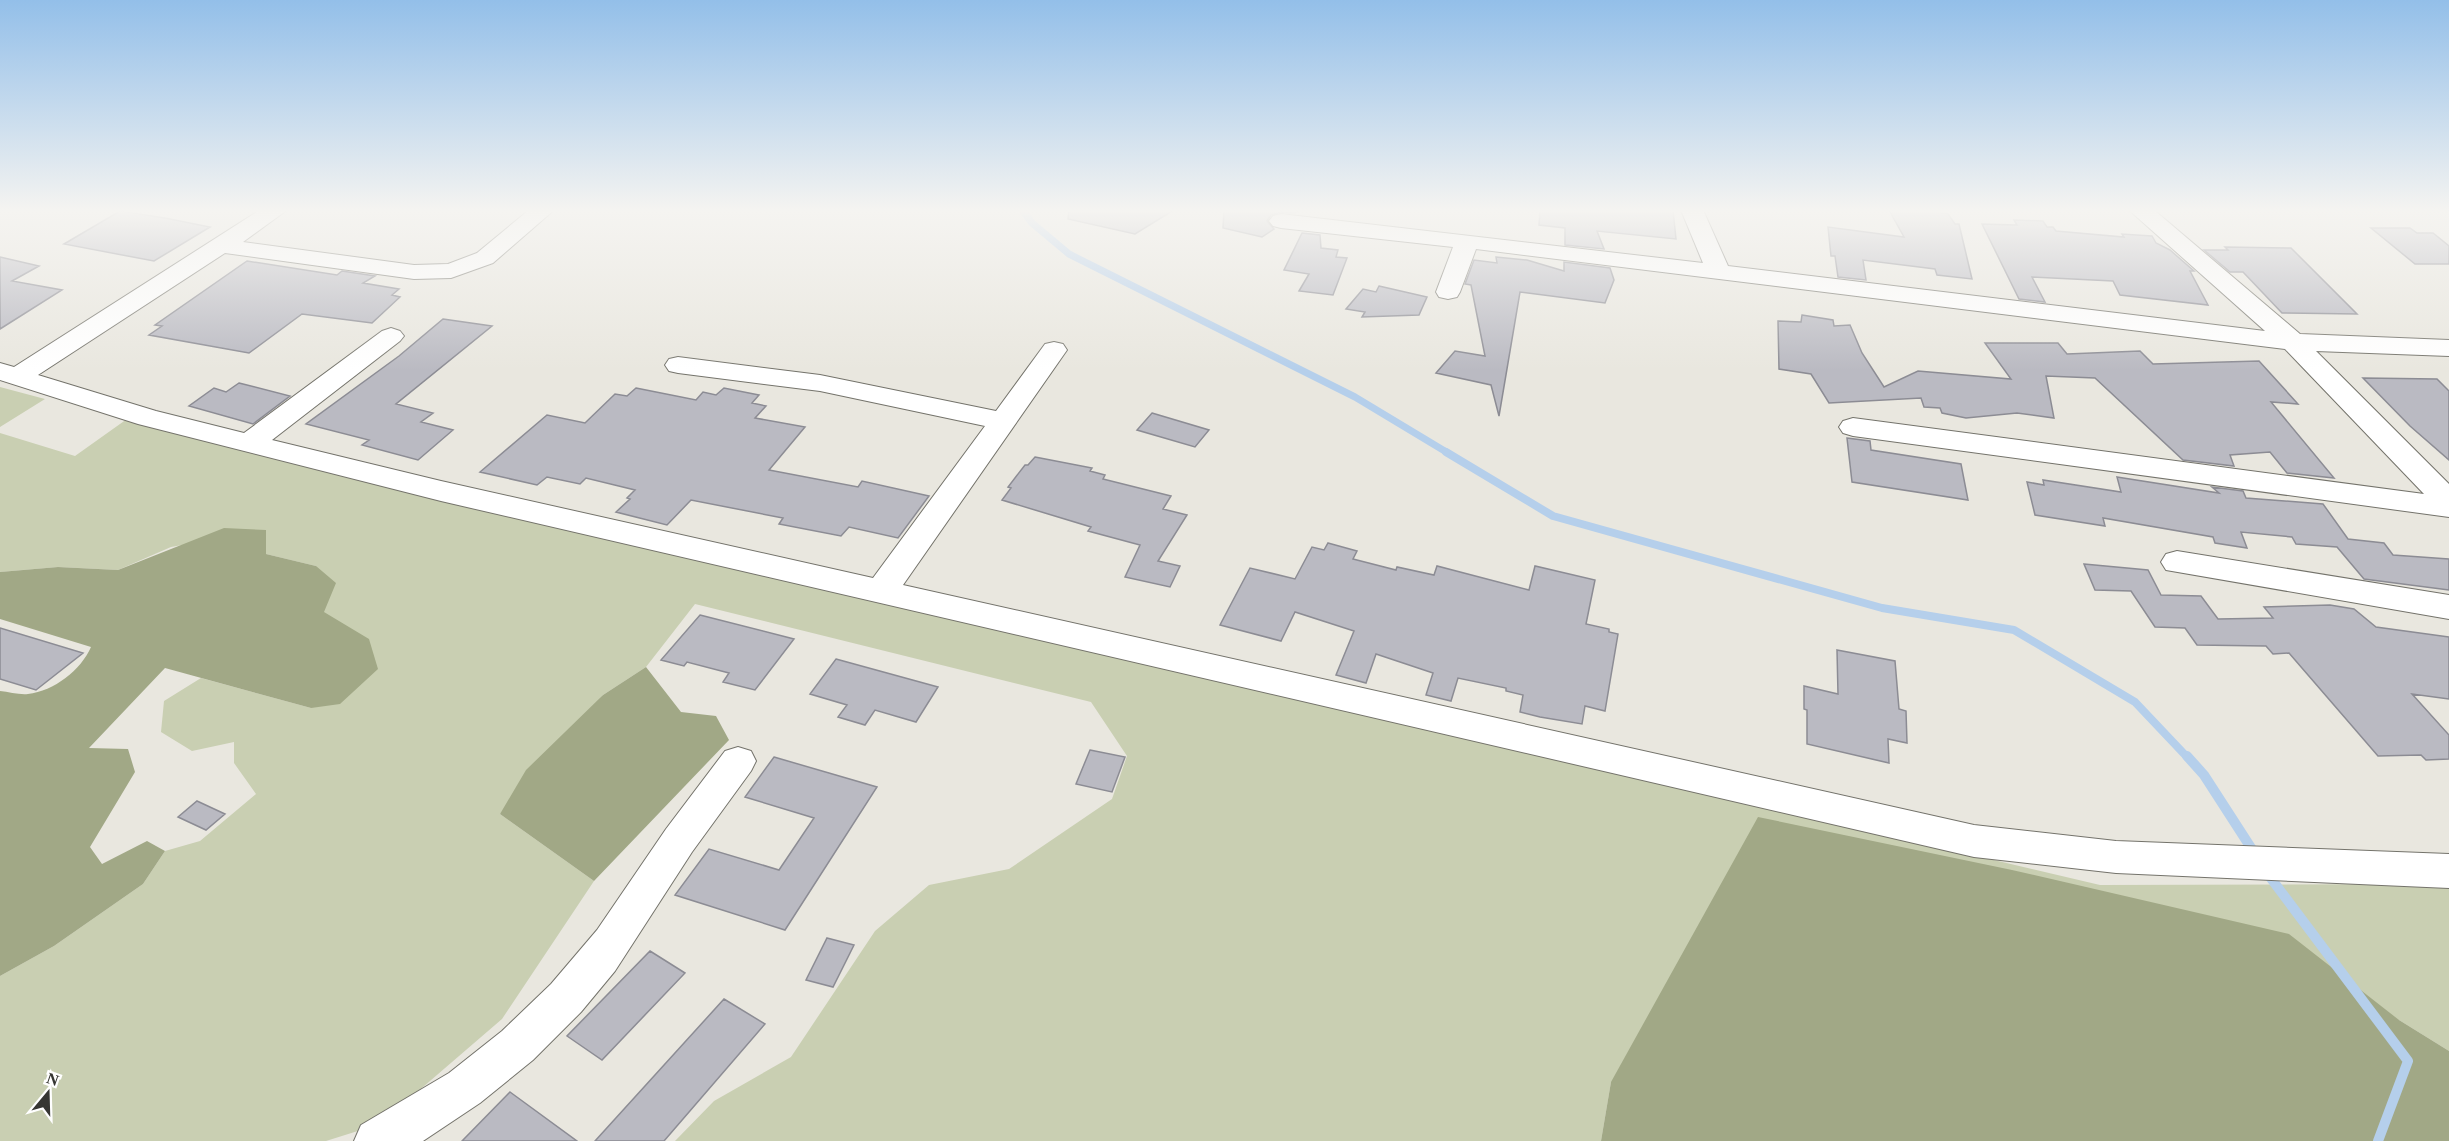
<svg xmlns="http://www.w3.org/2000/svg" width="2449" height="1141" font-family="Georgia,serif">
<style>
.green{fill:#c9cfb2}
.forest{fill:#a1a886}
.lines{fill:none;stroke-linecap:round;stroke-linejoin:round}
.stream-far2{stroke:#b5cfeb;stroke-width:7}
.stream-far1{stroke:#b5cfeb;stroke-width:8}
.stream{stroke:#b5cfeb;stroke-width:10}
.building{fill:#babac2;stroke:#8c8c94;stroke-width:1.5}
.minor-casing{stroke:#74736b;stroke-width:2}
.minor{fill:#fff;fill-rule:evenodd}
</style>
<rect width="100%" height="100%" fill="#e9e7df"/>
<path class="green" d="M 0,387 L 45,399 L 0,427 Z
M 127,419 L 2100,885 L 2449,884 L 2449,1051 L 2399,1020 L 1611,1082 L 1601,1141 L 675,1141 L 714,1101 L 791,1057 L 875,931 L 929,885 L 1009,869 L 1112,799 L 1127,756 L 1091,702 L 695,604 L 646,667 L 603,695 L 500,814 L 594,881 L 502,1019 L 380,1124 L 326,1141 L 0,1141 L 0,976 L 54,946 L 143,884 L 165,851 L 200,841 L 256,794 L 234,763 L 234,742 L 192,751 L 161,732 L 164,701 L 201,678 L 311,708 L 324,612 L 316,566 L 266,554 L 266,530 L 171,547 L 118,570 L 58,567 L 0,572 L 0,433 L 75,456 Z"/>
<path class="forest" d="M 224,528 L 266,530 L 266,554 L 316,566 L 336,583 L 324,612 L 369,639 L 378,669 L 340,704 L 311,708 L 165,668 L 89,748 L 128,749 L 135,772 L 90,847 L 102,864 L 147,841 L 165,851 L 143,884 L 54,946 L 0,976 L 0,691 C 9,692 20,695 28,694 C 54,691 81,670 91,647 L 0,619 L 0,572 L 58,567 L 118,570 Z
M 646,667 L 681,712 L 716,716 L 729,740 L 594,881 L 500,814 L 526,770 L 603,695 Z
M 1758,817 L 2012,870 L 2289,934 L 2399,1020 L 2449,1051 L 2449,1141 L 1601,1141 L 1611,1082 Z"/>
<g class="lines">
<path class="stream-far2" d="M 1022,210 L 1032,223 L 1069,254 L 1355,397 L 1448,453"/>
<path class="stream-far1" d="M 1446,452 L 1553,516 L 1882,608 L 2014,630 L 2135,702 L 2188,758"/>
<path class="stream" d="M 2187,756 L 2204,775 L 2255,854
M 2267,873 L 2408,1061 L 2378,1141"/>
</g>
<path class="building" d="M 1069,210 L 1174,210 L 1135,234 L 1068,219 Z
M 1224,210 L 1300,210 L 1295,213 L 1281,212 L 1271,215 L 1267,221 L 1274,229 L 1262,237 L 1223,228 Z
M 1540,210 L 1673,210 L 1676,239 L 1597,231 L 1604,249 L 1565,245 L 1565,228 L 1539,225 Z
M 1889,210 L 1939,210 L 1941,213 L 1948,214 L 1955,224 L 1959,224 L 1972,279 L 1937,275 L 1935,269 L 1863,260 L 1866,280 L 1838,277 L 1835,256 L 1831,256 L 1828,227 L 1904,237 Z
M 120,211 L 165,218 L 210,227 L 154,261 L 64,244 Z
M 2014,220 L 2043,221 L 2047,227 L 2053,227 L 2056,231 L 2124,237 L 2122,234 L 2152,236 L 2156,243 L 2170,250 L 2194,271 L 2190,271 L 2208,305 L 2120,295 L 2113,281 L 2032,277 L 2045,302 L 2019,299 L 1982,224 L 2017,225 Z
M 2371,228 L 2410,228 L 2417,233 L 2433,233 L 2449,246 L 2449,264 L 2415,264 Z
M 1302,233 L 1320,235 L 1321,248 L 1338,250 L 1336,257 L 1347,258 L 1333,295 L 1299,291 L 1309,274 L 1284,270 Z
M 2225,247 L 2291,248 L 2357,314 L 2282,313 L 2243,272 L 2230,272 L 2204,250 L 2228,250 Z
M 0,257 L 39,266 L 12,281 L 62,290 L 0,329 Z
M 1496,257 L 1527,260 L 1564,271 L 1564,262 L 1610,268 L 1614,280 L 1605,303 L 1520,292 L 1499,416 L 1491,385 L 1436,373 L 1455,351 L 1485,356 L 1471,285 L 1465,284 L 1474,260 L 1497,263 Z
M 247,261 L 337,275 L 342,271 L 375,276 L 363,283 L 399,289 L 392,295 L 400,297 L 372,323 L 302,314 L 249,353 L 149,335 L 162,326 L 155,325 Z
M 1379,286 L 1427,297 L 1419,315 L 1362,317 L 1365,312 L 1346,309 L 1363,289 L 1376,292 Z
M 1802,315 L 1833,320 L 1834,326 L 1850,325 L 1862,353 L 1884,387 L 1918,371 L 2011,379 L 1985,343 L 2058,343 L 2067,354 L 2140,351 L 2153,364 L 2259,361 L 2298,404 L 2271,402 L 2334,478 L 2287,473 L 2270,452 L 2230,455 L 2234,466 L 2183,460 L 2095,378 L 2046,376 L 2054,418 L 2017,413 L 1966,418 L 1942,413 L 1940,408 L 1924,407 L 1921,398 L 1829,403 L 1811,374 L 1779,369 L 1778,321 L 1801,322 Z
M 443,319 L 492,326 L 396,404 L 433,413 L 421,422 L 453,430 L 418,460 L 362,445 L 369,440 L 306,424 L 399,356 Z
M 2363,378 L 2437,379 L 2449,391 L 2449,460 L 2410,426 Z
M 239,383 L 290,396 L 253,424 L 189,406 L 214,388 L 226,392 Z
M 636,388 L 696,400 L 703,392 L 716,395 L 724,388 L 759,395 L 752,403 L 766,406 L 755,418 L 805,427 L 769,470 L 858,487 L 862,481 L 929,496 L 898,538 L 849,527 L 841,536 L 779,524 L 783,518 L 691,500 L 667,525 L 616,512 L 630,499 L 627,498 L 635,490 L 586,478 L 580,484 L 547,477 L 537,485 L 480,472 L 547,415 L 585,423 L 615,394 L 627,396 Z
M 1152,413 L 1209,430 L 1195,447 L 1137,430 Z
M 1847,438 L 1870,441 L 1871,450 L 1961,464 L 1968,500 L 1852,482 Z
M 1035,457 L 1092,468 L 1090,471 L 1105,475 L 1103,479 L 1171,496 L 1163,509 L 1187,515 L 1158,561 L 1180,566 L 1170,587 L 1125,577 L 1140,545 L 1088,531 L 1091,527 L 1002,500 L 1011,488 L 1008,487 L 1025,465 L 1028,465 Z
M 2117,477 L 2219,493 L 2212,487 L 2243,491 L 2246,498 L 2323,504 L 2348,539 L 2384,543 L 2393,555 L 2449,559 L 2449,590 L 2364,579 L 2337,547 L 2296,544 L 2292,537 L 2241,532 L 2247,548 L 2215,543 L 2213,537 L 2103,518 L 2105,526 L 2035,515 L 2027,482 L 2044,485 L 2043,480 L 2121,492 Z
M 1328,543 L 1357,551 L 1353,559 L 1396,570 L 1397,567 L 1434,575 L 1437,566 L 1529,590 L 1535,566 L 1595,580 L 1586,624 L 1609,629 L 1609,632 L 1618,634 L 1605,711 L 1585,706 L 1582,724 L 1540,717 L 1520,712 L 1523,695 L 1506,691 L 1506,688 L 1458,678 L 1451,701 L 1426,695 L 1433,673 L 1376,654 L 1366,683 L 1336,675 L 1354,631 L 1295,612 L 1281,641 L 1220,625 L 1250,568 L 1295,579 L 1312,547 L 1324,550 Z
M 2084,564 L 2148,570 L 2161,595 L 2201,596 L 2218,619 L 2273,618 L 2264,607 L 2330,605 L 2354,609 L 2376,627 L 2449,637 L 2449,699 L 2412,694 L 2449,735 L 2449,759 L 2426,760 L 2421,755 L 2378,756 L 2289,653 L 2273,654 L 2266,646 L 2197,645 L 2185,628 L 2155,627 L 2131,591 L 2095,590 Z
M 700,615 L 794,639 L 755,690 L 723,682 L 729,673 L 687,662 L 684,666 L 661,660 Z
M 0,628 L 83,653 L 36,690 L 0,679 Z
M 1837,650 L 1895,661 L 1899,709 L 1906,711 L 1907,743 L 1888,739 L 1889,763 L 1807,744 L 1807,710 L 1804,709 L 1804,686 L 1838,694 Z
M 836,659 L 938,687 L 916,722 L 875,710 L 865,725 L 838,717 L 847,705 L 810,694 Z
M 1090,750 L 1125,757 L 1112,792 L 1076,784 Z
M 774,757 L 877,787 L 785,930 L 675,895 L 709,849 L 779,870 L 814,818 L 745,797 Z
M 197,801 L 225,814 L 206,830 L 178,817 Z
M 827,938 L 854,945 L 833,987 L 806,980 Z
M 650,951 L 685,973 L 602,1060 L 567,1036 Z
M 724,999 L 765,1024 L 664,1141 L 595,1141 Z
M 510,1092 L 577,1141 L 462,1141 Z"/>
<g class="lines">
<defs>
<path id="minor" d="M 260,210 L 287,210 L 243,242 L 414,265 L 448,264 L 477,253 L 529,210 L 554,210 L 493,263 L 451,278 L 414,279 L 225,253 L 38,375 L 156,411 L 244,433 L 382,331 L 391,328 L 400,331 L 404,336 L 400,341 L 272,440 L 441,481 L 873,578 L 985,426 L 820,391 L 678,373 L 669,371 L 665,365 L 669,359 L 678,357 L 820,375 L 996,411 L 1045,344 L 1054,342 L 1063,344 L 1067,350 L 903,585 L 1974,825 L 2116,841 L 2449,854 L 2449,888 L 2116,873 L 1974,857 L 441,501 L 138,424 L 0,380 L 0,363 L 14,367 Z
M 1681,210 L 1703,210 L 1728,266 L 2265,331 L 2129,210 L 2154,210 L 2300,334 L 2449,340 L 2449,356 L 2316,351 L 2449,484 L 2449,517 L 1853,436 L 1843,433 L 1839,427 L 1843,421 L 1853,418 L 2424,494 L 2285,349 L 1476,249 L 1460,292 L 1457,297 L 1448,299 L 1439,297 L 1436,292 L 1453,247 L 1281,228 L 1273,226 L 1269,221 L 1273,216 L 1281,214 L 1703,263 Z
M 2177,551 L 2449,595 L 2449,619 L 2166,570 L 2161,562 L 2166,554 Z
M 738,747 L 751,751 L 756,761 L 751,771 L 692,852 L 615,971 L 581,1012 L 533,1060 L 480,1103 L 423,1141 L 354,1141 L 361,1125 L 449,1073 L 502,1031 L 551,984 L 597,930 L 666,829 L 725,751 Z"/>
</defs>
<use href="#minor" class="minor-casing"/>
<use href="#minor" class="minor"/>
</g>
<linearGradient id="sky" x2="0" y2="1"><stop stop-color="#93bfe9"/><stop offset="0.57" stop-color="#f5f4f1"/><stop offset="1" stop-color="#f5f4f1" stop-opacity="0"/></linearGradient>
<rect width="2449" height="370" fill="url(#sky)"/>
<g transform="translate(48 1093) rotate(19)" stroke="#ffffff" stroke-width="4.5" paint-order="stroke">
<path d="M0-4.5L10 22L0 15L-10 22Z" fill="#363633"/>
<text y="-9" font-size="16" font-weight="bold" text-anchor="middle" fill="#363633">N</text>
</g>
</svg>
